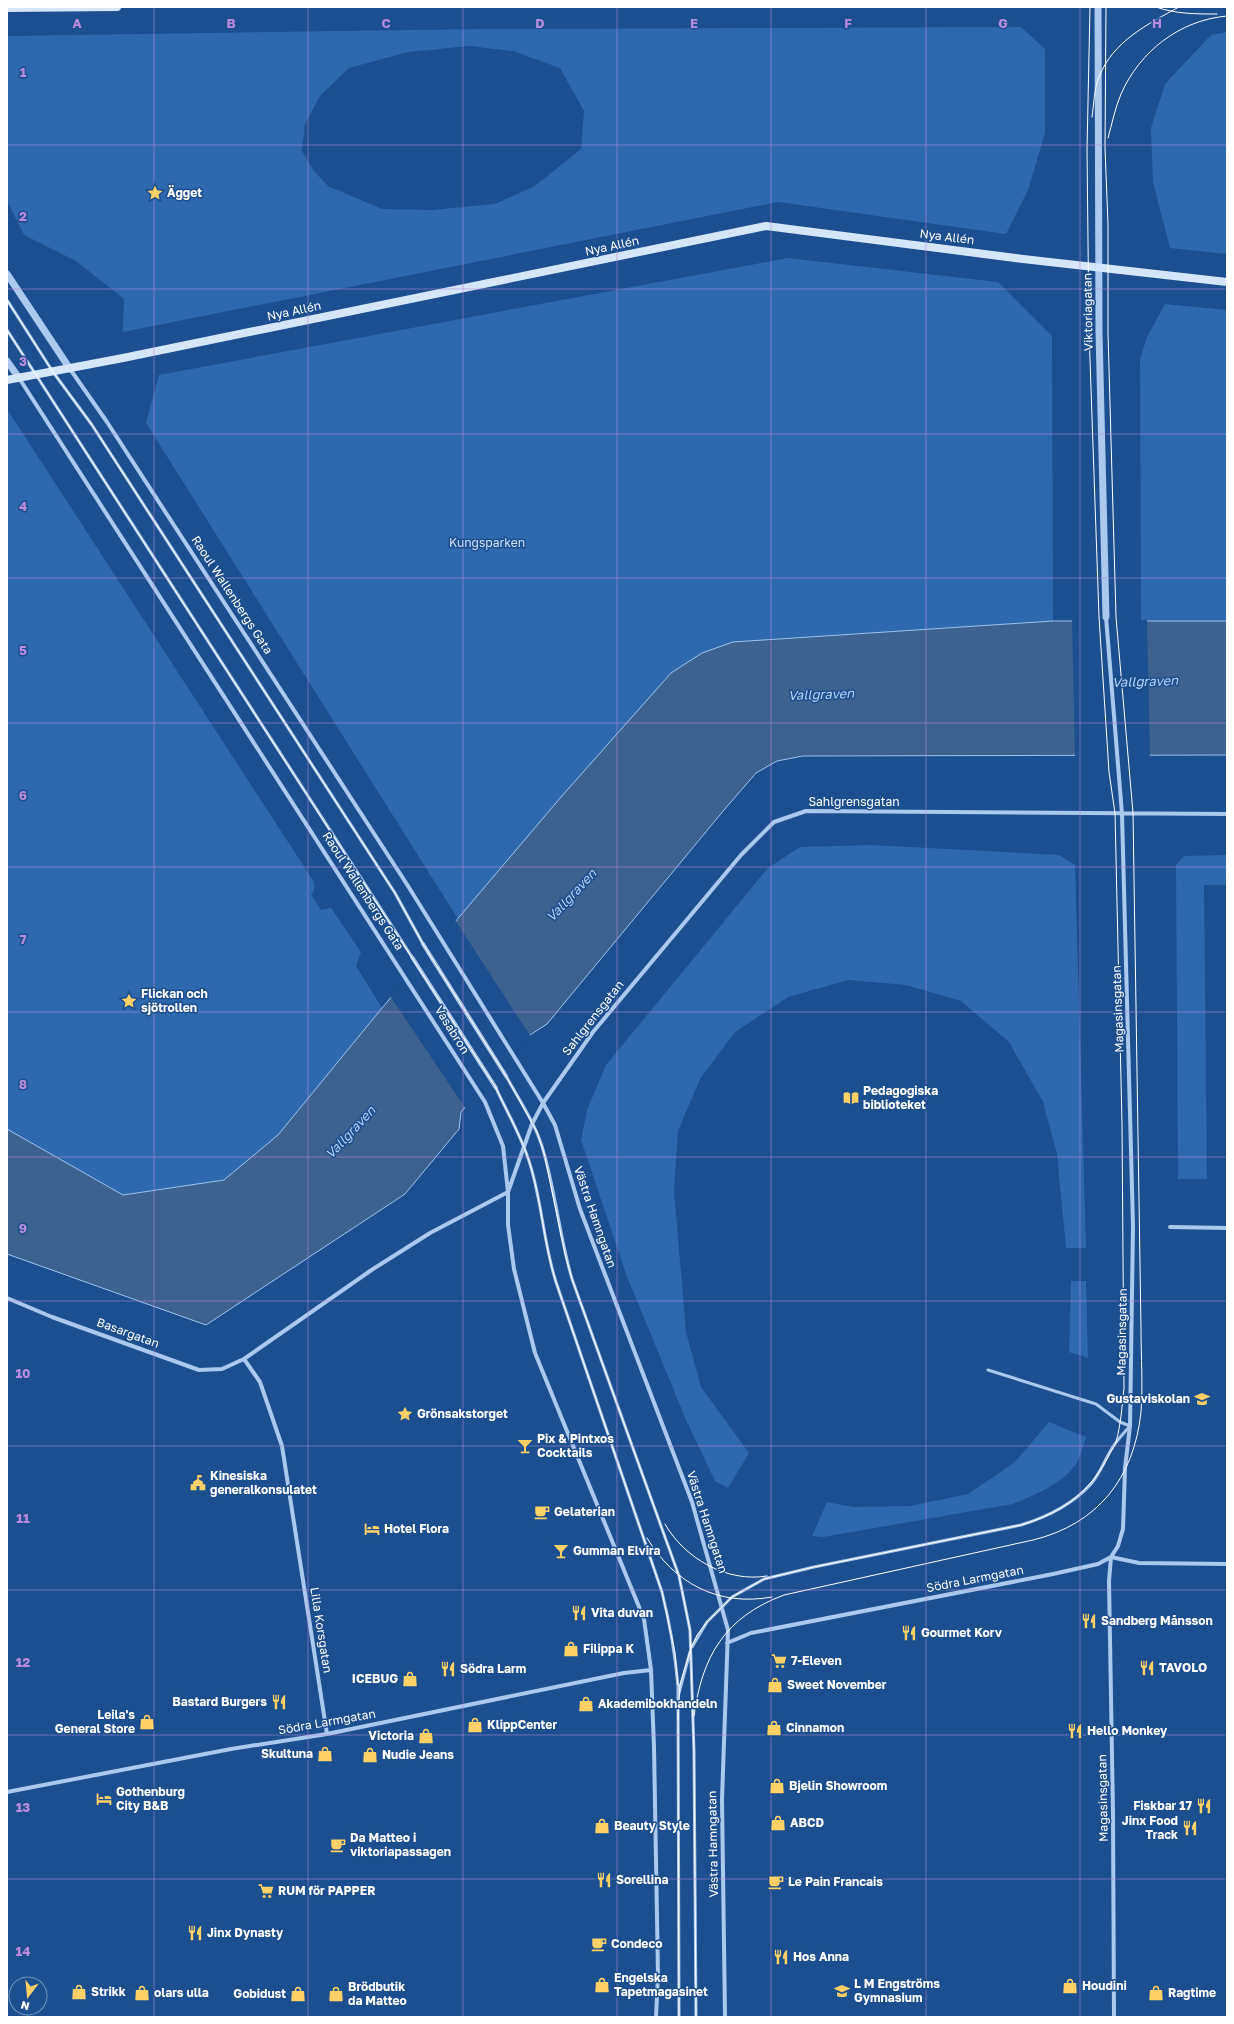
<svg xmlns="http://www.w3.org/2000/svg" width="1234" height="2024" font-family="'Golos Text',sans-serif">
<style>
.green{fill:#2e69ad;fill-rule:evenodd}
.water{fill:#3c6290;stroke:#9cc4f0}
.pier{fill:#1b4f8f}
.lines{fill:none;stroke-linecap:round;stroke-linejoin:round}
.service{stroke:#a9c9ee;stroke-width:3}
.minor{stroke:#a9c9ee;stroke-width:4}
.tertiary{stroke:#a9c9ee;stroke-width:7}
.secondary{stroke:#d6e6fa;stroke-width:8}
.tram{stroke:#fff;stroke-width:1}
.grid{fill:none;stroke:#b68bdc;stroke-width:1;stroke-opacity:0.55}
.labels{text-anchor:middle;stroke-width:3;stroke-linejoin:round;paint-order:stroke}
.poi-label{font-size:12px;font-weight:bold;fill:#fff;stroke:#1b4f8f;text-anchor:start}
.street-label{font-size:12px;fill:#fff;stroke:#1b4f8f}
.park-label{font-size:12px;fill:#cfe3fa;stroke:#1b4f8f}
.water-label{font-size:13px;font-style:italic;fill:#b5d3f5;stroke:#1b4f8f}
.grid-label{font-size:13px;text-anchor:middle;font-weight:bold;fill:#b68bdc;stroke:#1b4f8f;stroke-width:3;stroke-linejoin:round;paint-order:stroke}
</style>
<rect width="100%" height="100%" fill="#1b4f8f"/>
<path class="green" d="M 1021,27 L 1045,49 L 1045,133 L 1028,190 L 1006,234 L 778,202 L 123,332 L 124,299 L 76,261 L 24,235 L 7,201 L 7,36 L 482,29 ZM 469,46 L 513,51 L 560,68 L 584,111 L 581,149 L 535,186 L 495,204 L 432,210 L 382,209 L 328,186 L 314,171 L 302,151 L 305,124 L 320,96 L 349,68 L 408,52 Z
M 1227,32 L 1227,254 L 1170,248 L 1153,182 L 1151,128 L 1165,84 L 1211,35 Z
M 788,258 L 998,282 L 1052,336 L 1053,621 L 733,642 L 702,653 L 671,674 L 561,797 L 458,919 L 146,423 L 159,375 Z
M 1165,304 L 1227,310 L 1227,621 L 1141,622 L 1140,359 L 1147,337 Z
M 7,409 L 314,882 L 314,891 L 311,894 L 321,910 L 331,908 L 361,952 L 356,966 L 382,1008 L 278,1135 L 224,1180 L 123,1195 L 7,1129 Z
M 872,845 L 1059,855 L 1075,865 L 1086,1248 L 1066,1248 L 1057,1154 L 1043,1102 L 1009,1042 L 961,1001 L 906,985 L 848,980 L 788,997 L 735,1032 L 700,1079 L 678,1131 L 674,1191 L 686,1332 L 701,1387 L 749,1453 L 728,1488 L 715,1481 L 686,1420 L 626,1274 L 581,1140 L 587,1110 L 606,1065 L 768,868 L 800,847 Z
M 1227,855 L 1227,885 L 1204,885 L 1207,1179 L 1178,1179 L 1176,865 L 1184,856 Z
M 1071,1281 L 1086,1281 L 1088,1358 L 1069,1352 Z
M 1049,1422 L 1086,1437 C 1083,1445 1081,1456 1077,1463 C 1061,1485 1036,1494 1013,1504 L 823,1537 L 812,1536 L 827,1502 L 853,1507 L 910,1506 L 968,1494 L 1014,1463 Z"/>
<path class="water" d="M 1053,621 L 1227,621 L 1227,755 L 803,756 L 777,761 L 756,773 L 724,810 L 547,1024 L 527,1037 L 461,1112 L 459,1129 L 405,1194 L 206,1325 L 7,1254 L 7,1129 L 123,1195 L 224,1180 L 278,1135 L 382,1008 L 561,797 L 671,673 L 702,653 L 733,642 Z"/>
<path class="pier" d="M 1072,619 L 1147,620 L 1150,757 L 1075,757 Z
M 455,920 L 531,1037 L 466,1109 L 390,996 Z"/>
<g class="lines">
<path class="service" d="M 7,300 L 53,372 L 92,425 L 395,893 L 423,944
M 7,330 L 412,957
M 506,1076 C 520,1101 537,1126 544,1153 C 556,1195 560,1238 572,1279 L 679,1576 L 690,1630 L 694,1751 L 696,2017
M 496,1088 C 507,1112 521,1136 529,1161 C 542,1200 543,1242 556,1282 L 662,1592 C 670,1624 675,1654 678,1686 L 679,2017
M 692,1647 L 707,1622 L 732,1597 L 764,1579 L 814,1567 L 1021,1525 C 1047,1517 1072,1505 1091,1484 C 1100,1474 1104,1461 1111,1450 C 1116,1441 1124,1433 1130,1426 L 1120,1422 L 1096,1404 L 988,1370
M 679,1693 L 690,1652"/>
<path class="minor" d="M 70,369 L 107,422 L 408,886 L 543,1103 L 555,1125 L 580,1209 L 692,1502 L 728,1630 L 722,1799 L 725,2017
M 19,378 L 485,1102 L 503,1146 L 508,1192 L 508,1225 L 514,1269 L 535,1353 L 644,1619 L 651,1670 L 654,1747 L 658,1975 L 656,2017
M 1106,617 L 1122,814 L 1133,1226 L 1130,1426 L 1125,1468 L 1123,1529 L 1118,1546 L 1111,1557 L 1109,1581 L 1113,1813 L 1114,2017
M 423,944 L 506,1076
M 412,957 L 496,1088
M 1170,1227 L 1227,1228
M 7,1298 L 52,1317 L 199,1370 L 222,1369 L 244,1359 L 370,1271 L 430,1233 L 508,1192 L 532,1124 L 543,1103 L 593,1032 L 741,855 L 774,822 L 806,811 L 1227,814
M 244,1359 L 260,1382 L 282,1446 L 327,1734
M 727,1643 L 751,1633 L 1053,1574 L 1098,1564 L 1111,1557 L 1139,1563 L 1227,1564
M 7,1792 L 231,1749 L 327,1734 L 624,1673 L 651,1670"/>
<path class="tertiary" d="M 1098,7 L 1099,332 L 1106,617
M 7,274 L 70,369
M 7,361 L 19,378"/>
<path class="secondary" d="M 7,8 L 117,7
M 7,380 L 123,358 L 766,226 L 1023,259 L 1227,282"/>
<path class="tram" d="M 1156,7 C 1176,14 1195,14 1217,14
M 1092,117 C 1094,104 1094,89 1099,77 C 1113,41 1148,24 1179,7
M 1108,138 C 1112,124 1115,108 1121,94 C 1140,51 1180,20 1227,16
M 7,300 L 53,372 L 92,425 L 395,893 L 423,944 L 506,1076 L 537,1132 L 544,1153 L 565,1254 L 572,1279 L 679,1576 L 690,1630 L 694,1751 L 696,2017
M 7,330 L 496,1088 C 507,1112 521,1136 529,1161 C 542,1200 543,1242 556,1282 L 662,1592 L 675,1653 L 678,1685
M 665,1524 C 684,1558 727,1583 767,1576
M 647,1538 C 674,1583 718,1607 772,1597
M 678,1713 L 679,2017
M 694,1716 C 702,1656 725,1617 784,1595 L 1033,1540 C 1098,1524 1134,1478 1141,1412 C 1143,1385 1141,1357 1141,1329 L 1133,813 L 1116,617 L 1108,333 L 1108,224 L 1105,148 L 1106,7
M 678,1719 L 680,1684 L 691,1648 L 697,1635 L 707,1622 L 732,1597 L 746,1589 L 764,1579 L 814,1567 L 1021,1525 C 1062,1513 1091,1492 1110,1453 C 1112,1449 1115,1446 1116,1442 C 1121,1424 1122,1406 1124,1388 L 1122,1124 L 1115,813 L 1109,772 L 1099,617 L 1089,331 L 1087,150 L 1090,7"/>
</g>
<path class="grid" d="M 154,7 L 154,2017M 308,7 L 308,2017M 463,7 L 463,2017M 617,7 L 617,2017M 771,7 L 771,2017M 926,7 L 926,2017M 1080,7 L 1080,2017M 7,145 L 1227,145M 7,289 L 1227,289M 7,434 L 1227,434M 7,578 L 1227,578M 7,723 L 1227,723M 7,867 L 1227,867M 7,1012 L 1227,1012M 7,1157 L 1227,1157M 7,1301 L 1227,1301M 7,1446 L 1227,1446M 7,1590 L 1227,1590M 7,1735 L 1227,1735M 7,1879 L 1227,1879"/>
<defs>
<symbol id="sight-bare" viewBox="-9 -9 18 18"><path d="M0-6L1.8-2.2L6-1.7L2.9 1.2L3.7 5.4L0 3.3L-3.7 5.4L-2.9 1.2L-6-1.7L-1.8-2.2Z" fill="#ffd166" stroke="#1b4f8f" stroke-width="2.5" paint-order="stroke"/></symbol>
<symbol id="library-bare" viewBox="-9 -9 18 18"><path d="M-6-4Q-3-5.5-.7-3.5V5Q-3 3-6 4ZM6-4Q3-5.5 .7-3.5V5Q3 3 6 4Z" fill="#ffd166" stroke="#1b4f8f" stroke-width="2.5" paint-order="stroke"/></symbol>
<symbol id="school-bare" viewBox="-9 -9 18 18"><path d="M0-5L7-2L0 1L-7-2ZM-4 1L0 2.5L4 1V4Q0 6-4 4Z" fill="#ffd166" stroke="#1b4f8f" stroke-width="2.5" paint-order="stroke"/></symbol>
<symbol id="bar-bare" viewBox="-9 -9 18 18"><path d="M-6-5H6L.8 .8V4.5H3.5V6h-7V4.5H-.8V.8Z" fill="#ffd166" stroke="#1b4f8f" stroke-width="2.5" paint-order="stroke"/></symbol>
<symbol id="civic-bare" viewBox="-9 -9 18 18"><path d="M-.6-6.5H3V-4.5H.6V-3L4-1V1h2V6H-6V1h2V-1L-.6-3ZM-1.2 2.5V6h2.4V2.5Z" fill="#ffd166" stroke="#1b4f8f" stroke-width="2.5" paint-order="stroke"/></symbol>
<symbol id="cafe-bare" viewBox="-9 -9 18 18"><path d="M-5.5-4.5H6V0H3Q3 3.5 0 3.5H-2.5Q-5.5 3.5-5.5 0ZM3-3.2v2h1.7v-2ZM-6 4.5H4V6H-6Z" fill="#ffd166" stroke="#1b4f8f" stroke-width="2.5" paint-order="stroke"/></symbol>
<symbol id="hotel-bare" viewBox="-9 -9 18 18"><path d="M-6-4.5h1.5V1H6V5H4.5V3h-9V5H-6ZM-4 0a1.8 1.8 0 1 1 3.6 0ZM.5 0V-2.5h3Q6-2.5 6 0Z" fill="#ffd166" stroke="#1b4f8f" stroke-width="2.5" paint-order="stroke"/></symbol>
<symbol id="restaurant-bare" viewBox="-9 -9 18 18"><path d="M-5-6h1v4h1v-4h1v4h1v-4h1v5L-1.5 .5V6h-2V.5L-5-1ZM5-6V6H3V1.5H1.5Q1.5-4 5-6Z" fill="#ffd166" stroke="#1b4f8f" stroke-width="2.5" paint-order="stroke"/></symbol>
<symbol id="shop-bare" viewBox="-9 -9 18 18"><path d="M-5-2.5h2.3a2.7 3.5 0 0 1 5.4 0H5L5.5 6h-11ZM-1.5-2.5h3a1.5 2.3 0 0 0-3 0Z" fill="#ffd166" stroke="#1b4f8f" stroke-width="2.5" paint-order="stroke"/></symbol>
<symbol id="supermarket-bare" viewBox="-9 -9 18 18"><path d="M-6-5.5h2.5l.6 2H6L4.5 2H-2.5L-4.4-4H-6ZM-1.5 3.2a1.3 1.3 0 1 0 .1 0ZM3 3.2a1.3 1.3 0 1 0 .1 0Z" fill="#ffd166" stroke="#1b4f8f" stroke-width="2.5" paint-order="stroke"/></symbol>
</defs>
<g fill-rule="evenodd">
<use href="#sight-bare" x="144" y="182" width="22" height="22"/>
<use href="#sight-bare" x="118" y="990" width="22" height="22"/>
<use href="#library-bare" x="840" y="1087" width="22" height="22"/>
<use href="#school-bare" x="1191" y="1388" width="22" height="22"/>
<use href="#sight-bare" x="394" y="1403" width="22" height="22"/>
<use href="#bar-bare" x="514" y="1435" width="22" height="22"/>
<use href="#civic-bare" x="187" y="1472" width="22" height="22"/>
<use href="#cafe-bare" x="531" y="1501" width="22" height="22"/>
<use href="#hotel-bare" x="361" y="1518" width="22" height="22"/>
<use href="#bar-bare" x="550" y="1540" width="22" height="22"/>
<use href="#restaurant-bare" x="568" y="1602" width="22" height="22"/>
<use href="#restaurant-bare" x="1078" y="1610" width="22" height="22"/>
<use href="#restaurant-bare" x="898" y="1622" width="22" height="22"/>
<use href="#shop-bare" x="560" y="1638" width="22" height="22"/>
<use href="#supermarket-bare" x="768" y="1650" width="22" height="22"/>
<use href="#restaurant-bare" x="1136" y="1657" width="22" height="22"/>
<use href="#restaurant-bare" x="437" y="1658" width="22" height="22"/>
<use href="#shop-bare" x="399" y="1668" width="22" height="22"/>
<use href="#shop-bare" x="764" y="1674" width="22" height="22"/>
<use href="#restaurant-bare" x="268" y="1691" width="22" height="22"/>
<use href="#shop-bare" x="575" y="1693" width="22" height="22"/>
<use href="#shop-bare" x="136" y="1711" width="22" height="22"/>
<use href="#shop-bare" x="464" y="1714" width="22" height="22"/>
<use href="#shop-bare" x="763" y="1717" width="22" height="22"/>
<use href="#restaurant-bare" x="1064" y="1720" width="22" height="22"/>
<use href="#shop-bare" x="415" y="1725" width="22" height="22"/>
<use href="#shop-bare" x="314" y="1743" width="22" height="22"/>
<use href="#shop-bare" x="359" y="1744" width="22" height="22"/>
<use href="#shop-bare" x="766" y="1775" width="22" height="22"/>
<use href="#hotel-bare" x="93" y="1788" width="22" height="22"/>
<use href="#restaurant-bare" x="1193" y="1795" width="22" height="22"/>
<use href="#shop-bare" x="767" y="1812" width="22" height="22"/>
<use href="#shop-bare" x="591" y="1815" width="22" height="22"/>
<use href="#restaurant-bare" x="1179" y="1817" width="22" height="22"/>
<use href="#cafe-bare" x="327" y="1834" width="22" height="22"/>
<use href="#restaurant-bare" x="593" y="1869" width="22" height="22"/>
<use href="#cafe-bare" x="765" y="1871" width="22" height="22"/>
<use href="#supermarket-bare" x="255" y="1880" width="22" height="22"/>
<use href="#restaurant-bare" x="184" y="1922" width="22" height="22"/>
<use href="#cafe-bare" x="588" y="1933" width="22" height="22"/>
<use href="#restaurant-bare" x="770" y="1946" width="22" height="22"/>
<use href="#shop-bare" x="591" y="1974" width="22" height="22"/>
<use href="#shop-bare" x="1059" y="1975" width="22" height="22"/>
<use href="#school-bare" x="831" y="1980" width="22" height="22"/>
<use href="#shop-bare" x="68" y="1981" width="22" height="22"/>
<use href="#shop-bare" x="131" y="1982" width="22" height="22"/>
<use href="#shop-bare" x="1145" y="1982" width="22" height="22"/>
<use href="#shop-bare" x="287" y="1983" width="22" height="22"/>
<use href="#shop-bare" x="325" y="1983" width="22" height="22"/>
</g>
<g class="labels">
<g class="poi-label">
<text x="167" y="197">Ägget</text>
<text x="141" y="998">Flickan och<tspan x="141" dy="14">sjötrollen</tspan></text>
<text x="863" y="1095">Pedagogiska<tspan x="863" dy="14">biblioteket</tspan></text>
<text x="1190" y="1403" text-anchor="end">Gustaviskolan</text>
<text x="417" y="1418">Grönsakstorget</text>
<text x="537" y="1443">Pix &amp; Pintxos<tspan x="537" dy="14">Cocktails</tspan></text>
<text x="210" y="1480">Kinesiska<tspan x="210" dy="14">generalkonsulatet</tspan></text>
<text x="554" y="1516">Gelaterian</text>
<text x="384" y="1533">Hotel Flora</text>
<text x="573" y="1555">Gumman Elvira</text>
<text x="591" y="1617">Vita duvan</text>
<text x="1101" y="1625">Sandberg Månsson</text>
<text x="921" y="1637">Gourmet Korv</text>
<text x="583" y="1653">Filippa K</text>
<text x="791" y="1665">7-Eleven</text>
<text x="1159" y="1672">TAVOLO</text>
<text x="460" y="1673">Södra Larm</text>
<text x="398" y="1683" text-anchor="end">ICEBUG</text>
<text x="787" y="1689">Sweet November</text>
<text x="267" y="1706" text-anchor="end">Bastard Burgers</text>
<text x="598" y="1708">Akademibokhandeln</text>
<text x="135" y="1719" text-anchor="end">Leila's<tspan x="135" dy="14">General Store</tspan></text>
<text x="487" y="1729">KlippCenter</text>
<text x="786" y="1732">Cinnamon</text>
<text x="1087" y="1735">Hello Monkey</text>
<text x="414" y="1740" text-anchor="end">Victoria</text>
<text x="313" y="1758" text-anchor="end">Skultuna</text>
<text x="382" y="1759">Nudie Jeans</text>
<text x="789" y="1790">Bjelin Showroom</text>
<text x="116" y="1796">Gothenburg<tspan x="116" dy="14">City B&amp;B</tspan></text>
<text x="1192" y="1810" text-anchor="end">Fiskbar 17</text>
<text x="1178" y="1825" text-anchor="end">Jinx Food<tspan x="1178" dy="14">Track</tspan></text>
<text x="790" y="1827">ABCD</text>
<text x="614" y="1830">Beauty Style</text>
<text x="350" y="1842">Da Matteo i<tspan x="350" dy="14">viktoriapassagen</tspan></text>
<text x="616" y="1884">Sorellina</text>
<text x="788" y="1886">Le Pain Francais</text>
<text x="278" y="1895">RUM för PAPPER</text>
<text x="207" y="1937">Jinx Dynasty</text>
<text x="611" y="1948">Condeco</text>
<text x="793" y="1961">Hos Anna</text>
<text x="614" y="1982">Engelska<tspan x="614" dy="14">Tapetmagasinet</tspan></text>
<text x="854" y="1988">L M Engströms<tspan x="854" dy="14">Gymnasium</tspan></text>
<text x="1082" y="1990">Houdini</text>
<text x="348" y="1991">Brödbutik<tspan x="348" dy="14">da Matteo</tspan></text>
<text x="91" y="1996">Strikk</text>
<text x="154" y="1997">olars ulla</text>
<text x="1168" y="1997">Ragtime</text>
<text x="286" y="1998" text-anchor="end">Gobidust</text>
</g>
<g class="street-label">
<text transform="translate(947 237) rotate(7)" y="4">Nya Allén</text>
<text transform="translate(612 246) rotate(-12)" y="4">Nya Allén</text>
<text transform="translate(294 311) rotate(-12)" y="4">Nya Allén</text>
<text transform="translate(1088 312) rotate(-91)" y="4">Viktoriagatan</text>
<text transform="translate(232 595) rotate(57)" y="4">Raoul Wallenbergs Gata</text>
<text x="854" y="806">Sahlgrensgatan</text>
<text transform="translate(363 891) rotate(57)" y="4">Raoul Wallenbergs Gata</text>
<text transform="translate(1118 1009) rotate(-92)" y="4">Magasinsgatan</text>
<text transform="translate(593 1018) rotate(-52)" y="4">Sahlgrensgatan</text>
<text transform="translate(452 1030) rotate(58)" y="4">Vasabron</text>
<text transform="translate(595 1217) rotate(71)" y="4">Västra Hamngatan</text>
<text transform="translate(1122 1332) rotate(-89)" y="4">Magasinsgatan</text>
<text transform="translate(128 1333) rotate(20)" y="4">Basargatan</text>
<text transform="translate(707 1522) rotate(72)" y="4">Västra Hamngatan</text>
<text transform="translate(975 1579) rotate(-11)" y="4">Södra Larmgatan</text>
<text transform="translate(321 1630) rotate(81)" y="4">Lilla Korsgatan</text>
<text transform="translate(327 1722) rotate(-10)" y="4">Södra Larmgatan</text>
<text transform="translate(1103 1798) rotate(-91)" y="4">Magasinsgatan</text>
<text transform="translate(713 1844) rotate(-91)" y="4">Västra Hamngatan</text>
</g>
<g class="park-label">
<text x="487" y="547">Kungsparken</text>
</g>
<g class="water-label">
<text transform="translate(1145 681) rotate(-2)" y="5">Vallgraven</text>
<text transform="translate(821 694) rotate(-2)" y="5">Vallgraven</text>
<text transform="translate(571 895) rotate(-47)" y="5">Vallgraven</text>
<text transform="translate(350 1132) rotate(-47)" y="5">Vallgraven</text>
</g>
</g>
<g class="grid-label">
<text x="77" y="28">A</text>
<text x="231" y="28">B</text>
<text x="386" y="28">C</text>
<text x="540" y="28">D</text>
<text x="694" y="28">E</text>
<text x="848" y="28">F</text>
<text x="1003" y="28">G</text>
<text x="1157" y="28">H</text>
<text x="23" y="77">1</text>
<text x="23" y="221">2</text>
<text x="23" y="366">3</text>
<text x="23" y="511">4</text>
<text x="23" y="655">5</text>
<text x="23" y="800">6</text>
<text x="23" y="944">7</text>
<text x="23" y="1089">8</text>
<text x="23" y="1233">9</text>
<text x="23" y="1378">10</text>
<text x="23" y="1523">11</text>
<text x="23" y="1667">12</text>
<text x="23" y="1812">13</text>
<text x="23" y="1956">14</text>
</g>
<rect width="1234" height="2024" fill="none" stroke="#ffffff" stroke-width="16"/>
<g transform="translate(28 1996) rotate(196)"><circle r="19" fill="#1b4f8f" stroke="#7695bc"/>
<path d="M0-3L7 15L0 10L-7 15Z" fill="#ffd166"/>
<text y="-6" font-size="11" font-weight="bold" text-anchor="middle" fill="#ffffff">N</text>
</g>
</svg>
